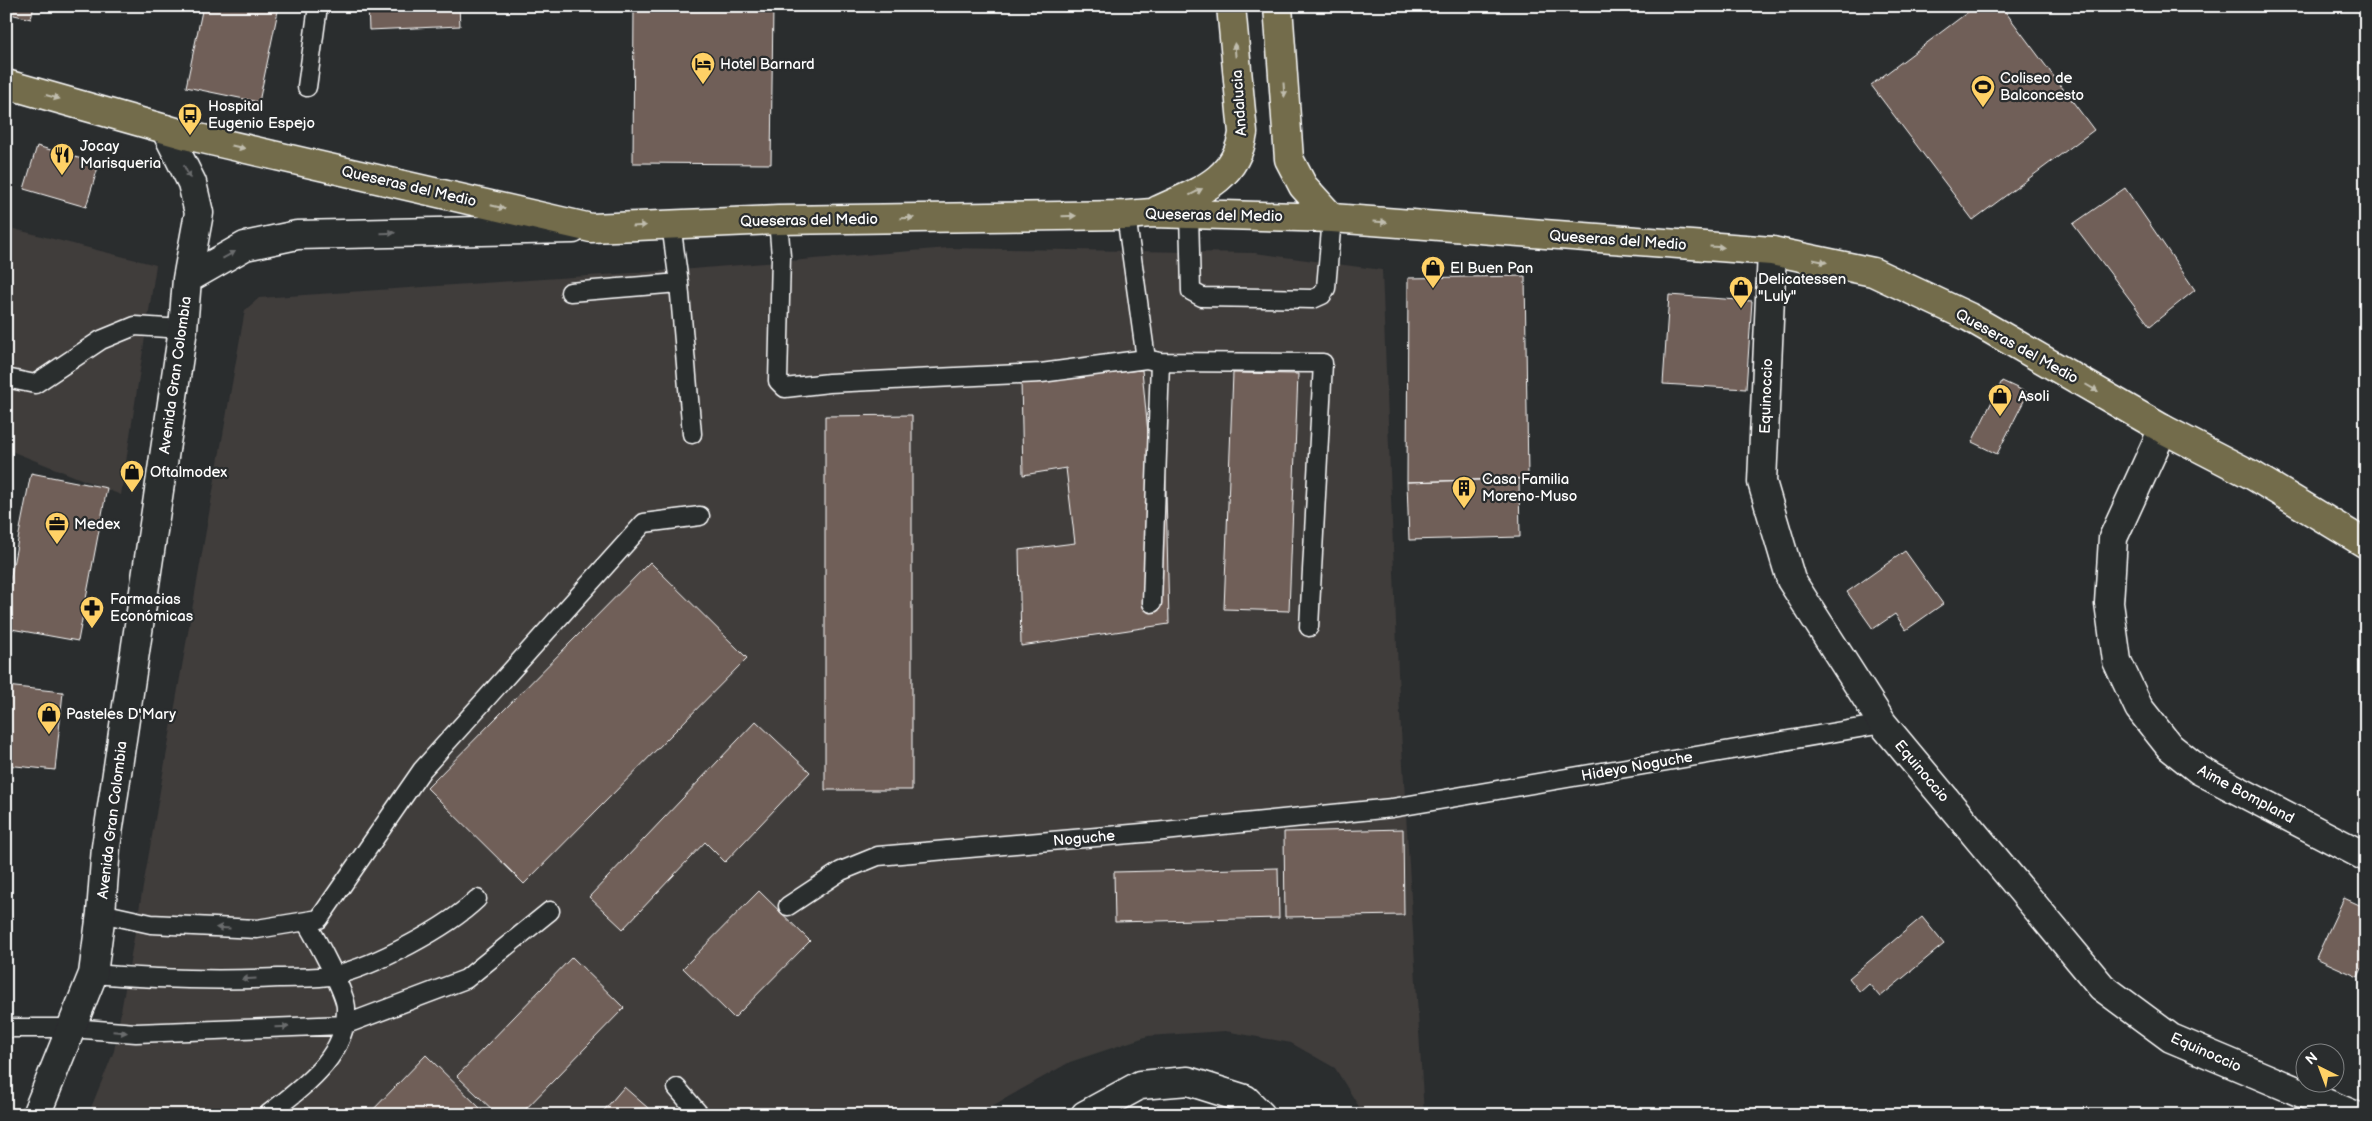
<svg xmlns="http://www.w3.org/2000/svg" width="2372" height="1121" font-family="'Balsamiq Sans',sans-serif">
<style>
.built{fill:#3f3c3b}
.building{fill:#705f58;stroke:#fff}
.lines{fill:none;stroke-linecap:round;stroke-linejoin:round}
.lane-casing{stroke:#fff;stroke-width:21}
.street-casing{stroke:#fff;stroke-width:31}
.primary-casing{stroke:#fff;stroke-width:31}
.lane{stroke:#2a2d2e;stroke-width:18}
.street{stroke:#2a2d2e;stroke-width:28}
.primary{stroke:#736c4b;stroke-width:28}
.oneway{fill:#c0bdae}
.oneway2{fill:#6a6c6d}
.labels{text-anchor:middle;stroke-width:4.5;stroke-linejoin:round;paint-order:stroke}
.poi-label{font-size:15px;fill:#fff;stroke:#2a2d2e;text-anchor:start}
.street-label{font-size:15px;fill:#fff;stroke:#2a2d2e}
</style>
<rect width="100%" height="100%" fill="#2a2d2e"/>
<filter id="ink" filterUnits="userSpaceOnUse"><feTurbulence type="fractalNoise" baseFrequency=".02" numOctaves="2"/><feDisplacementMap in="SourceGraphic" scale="10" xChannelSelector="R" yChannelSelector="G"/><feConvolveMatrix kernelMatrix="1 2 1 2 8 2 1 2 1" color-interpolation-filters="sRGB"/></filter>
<g filter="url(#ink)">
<path class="built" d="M 6,227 L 156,265 L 121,495 L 6,449 Z
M 948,248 L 1255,253 L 1382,270 L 1399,697 L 1424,1115 L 1364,1115 L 1335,1068 L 1291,1043 L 1225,1031 L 1148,1036 L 1070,1062 L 976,1115 L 88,1115 L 114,1051 L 245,310 L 259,298 L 692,269 Z"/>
<path class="building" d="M 6,6 L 34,6 L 31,19 L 6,13 Z
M 203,6 L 279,6 L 259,102 L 186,87 Z
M 368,6 L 459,6 L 460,26 L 369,30 Z
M 634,6 L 773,6 L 771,164 L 633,163 Z
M 1976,6 L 2001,6 L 2094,130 L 1973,220 L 1871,85 Z
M 37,146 L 99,164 L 86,207 L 24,189 Z
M 2125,188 L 2195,290 L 2150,326 L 2073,224 Z
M 1525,276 L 1528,478 L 1407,482 L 1408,278 Z
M 1669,295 L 1752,301 L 1746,389 L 1663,384 Z
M 1142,370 L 1149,444 L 1165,444 L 1169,624 L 1021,646 L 1019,550 L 1075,543 L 1066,468 L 1023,475 L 1021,380 Z
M 1233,373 L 1298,374 L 1289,611 L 1224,609 Z
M 2002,381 L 2028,393 L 1997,454 L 1972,442 Z
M 912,415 L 912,790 L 825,790 L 825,416 Z
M 31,473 L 107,488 L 78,641 L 6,628 L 6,601 Z
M 1519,479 L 1520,537 L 1409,540 L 1407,482 Z
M 1905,551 L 1943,604 L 1906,630 L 1895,614 L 1873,629 L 1847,592 Z
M 650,562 L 747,658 L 524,884 L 427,788 Z
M 6,686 L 63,692 L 55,770 L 6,765 Z
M 756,721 L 810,772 L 725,862 L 705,842 L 623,929 L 589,897 Z
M 1403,829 L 1404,915 L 1285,917 L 1284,832 Z
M 1278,868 L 1279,918 L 1115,922 L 1114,872 Z
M 759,891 L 810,941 L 734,1018 L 683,968 Z
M 2344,898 L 2366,908 L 2366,960 L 2358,977 L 2316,958 Z
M 1922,917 L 1944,944 L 1880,997 L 1869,984 L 1860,992 L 1849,978 Z
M 572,957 L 624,1008 L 520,1115 L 498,1115 L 457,1076 Z
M 426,1055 L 487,1115 L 368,1115 Z
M 624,1087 L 656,1115 L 600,1115 Z"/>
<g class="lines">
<defs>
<path id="lane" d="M 307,87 L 318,6
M 1189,214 L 1191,291 L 1202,297 L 1313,299 L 1322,295 L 1326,288 L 1332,218
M 1126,215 L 1146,359
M 778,220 L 781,256 L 778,381 L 785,388 L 829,383 L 1041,373 L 1146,359 L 1160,362 L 1323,363 L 1309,627
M 671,224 L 679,283
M 570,292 L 679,283 L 692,434
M 6,378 L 35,384 L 101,340 L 135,326 L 183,329
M 1152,603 L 1160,362
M 788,906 L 841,871 L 878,856 L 1154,832 L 1392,808 L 1883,724
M 101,913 L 151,924 L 257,929 L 319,919 L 422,770 L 644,523 L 700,516
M 93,974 C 154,979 216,981 278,978 C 296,977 317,979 335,975 C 375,966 447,928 477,899
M 6,1028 L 71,1028 L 136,1033 L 344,1025 L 466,979 L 550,911
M 677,1088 L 700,1115
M 267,1115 C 301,1088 347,1058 346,1008 C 346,993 315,937 306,922"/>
<path id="street" d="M 1772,251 L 1762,482 L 1791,580 L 1883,724 L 2102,987 L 2171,1038 L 2354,1115
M 187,279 L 245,246 L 297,235 L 573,229
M 2163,429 L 2113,538 L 2109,603 L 2117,661 L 2139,708 L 2170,747 L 2199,770 L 2366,857
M 36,1115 L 93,974 L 101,913 L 106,847 L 183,329 L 187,279 L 199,213 L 192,183 L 165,129
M 1085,1115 L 1140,1085 L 1188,1081 L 1245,1099 L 1261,1115"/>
<path id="primary" d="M 1278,6 L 1289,159 L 1303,186 L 1332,218
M 6,84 L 190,136 L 591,228 L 778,220 L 1126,215 L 1152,213 L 1332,218 L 1772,251 L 1873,272 L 1969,317 L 2163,429 L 2252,475 L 2366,544
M 1158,210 C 1197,192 1236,181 1243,133 L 1231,6"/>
</defs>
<use href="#lane" class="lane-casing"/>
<use href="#street" class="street-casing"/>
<use href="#primary" class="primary-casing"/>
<use href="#lane" class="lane"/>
<use href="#street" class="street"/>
<use href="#primary" class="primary"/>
</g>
<defs><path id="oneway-solid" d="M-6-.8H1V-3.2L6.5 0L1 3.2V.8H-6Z" transform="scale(1.25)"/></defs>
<g class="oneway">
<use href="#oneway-solid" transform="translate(1235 50) rotate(-95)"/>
<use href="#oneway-solid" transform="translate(1284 90) rotate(86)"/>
<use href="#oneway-solid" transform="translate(53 97) rotate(16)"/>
<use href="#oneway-solid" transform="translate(238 147) rotate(13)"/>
<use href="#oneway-solid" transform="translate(1196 192) rotate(-27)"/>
<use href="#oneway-solid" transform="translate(498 207) rotate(13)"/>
<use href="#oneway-solid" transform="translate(1069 216) rotate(-1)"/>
<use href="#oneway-solid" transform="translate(907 218) rotate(-1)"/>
<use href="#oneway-solid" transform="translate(1380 222) rotate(4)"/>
<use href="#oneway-solid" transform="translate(639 226) rotate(-3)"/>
<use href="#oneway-solid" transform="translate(1717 247) rotate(4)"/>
<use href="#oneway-solid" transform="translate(1820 261) rotate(12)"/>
<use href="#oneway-solid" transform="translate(2092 388) rotate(30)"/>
</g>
<g class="oneway2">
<use href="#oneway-solid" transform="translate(187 172) rotate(64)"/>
<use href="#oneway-solid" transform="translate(388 233) rotate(-1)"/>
<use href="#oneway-solid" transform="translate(229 255) rotate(-29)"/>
<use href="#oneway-solid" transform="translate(223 928) rotate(-177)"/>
<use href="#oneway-solid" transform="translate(249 979) rotate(177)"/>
<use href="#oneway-solid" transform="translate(282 1027) rotate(-2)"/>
<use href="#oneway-solid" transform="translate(120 1032) rotate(5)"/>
</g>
</g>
<defs>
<symbol id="hotel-pin" viewBox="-11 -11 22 30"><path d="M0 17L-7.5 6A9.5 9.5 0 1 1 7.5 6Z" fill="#ffd166" stroke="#2a2d2e"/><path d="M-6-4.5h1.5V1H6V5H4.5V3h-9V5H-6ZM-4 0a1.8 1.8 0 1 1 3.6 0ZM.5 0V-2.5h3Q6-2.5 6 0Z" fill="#111"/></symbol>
<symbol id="stadium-pin" viewBox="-11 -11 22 30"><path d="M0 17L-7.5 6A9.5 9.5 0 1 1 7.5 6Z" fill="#ffd166" stroke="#2a2d2e"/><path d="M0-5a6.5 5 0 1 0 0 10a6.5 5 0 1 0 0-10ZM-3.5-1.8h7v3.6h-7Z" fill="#111"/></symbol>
<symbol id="bus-pin" viewBox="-11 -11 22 30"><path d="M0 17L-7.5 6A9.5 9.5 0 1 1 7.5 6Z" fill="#ffd166" stroke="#2a2d2e"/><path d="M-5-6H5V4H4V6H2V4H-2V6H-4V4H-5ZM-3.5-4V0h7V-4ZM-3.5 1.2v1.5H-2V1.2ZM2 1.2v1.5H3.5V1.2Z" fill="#111"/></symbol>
<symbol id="restaurant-pin" viewBox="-11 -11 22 30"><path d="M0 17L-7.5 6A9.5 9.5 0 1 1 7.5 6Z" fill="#ffd166" stroke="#2a2d2e"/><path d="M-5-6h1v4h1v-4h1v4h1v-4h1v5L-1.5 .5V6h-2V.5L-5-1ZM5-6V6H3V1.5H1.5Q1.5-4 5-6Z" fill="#111"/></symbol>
<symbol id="shop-pin" viewBox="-11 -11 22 30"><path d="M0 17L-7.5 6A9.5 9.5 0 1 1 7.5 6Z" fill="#ffd166" stroke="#2a2d2e"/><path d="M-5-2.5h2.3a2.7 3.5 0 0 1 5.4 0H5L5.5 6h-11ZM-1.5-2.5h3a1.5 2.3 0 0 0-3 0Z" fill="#111"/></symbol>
<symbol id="building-pin" viewBox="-11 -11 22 30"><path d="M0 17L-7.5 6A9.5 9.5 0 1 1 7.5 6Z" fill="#ffd166" stroke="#2a2d2e"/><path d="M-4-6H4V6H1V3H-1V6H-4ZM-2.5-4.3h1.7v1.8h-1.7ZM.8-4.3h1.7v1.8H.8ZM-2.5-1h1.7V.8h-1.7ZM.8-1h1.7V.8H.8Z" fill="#111"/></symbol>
<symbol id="office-pin" viewBox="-11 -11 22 30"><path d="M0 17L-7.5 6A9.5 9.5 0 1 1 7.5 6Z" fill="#ffd166" stroke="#2a2d2e"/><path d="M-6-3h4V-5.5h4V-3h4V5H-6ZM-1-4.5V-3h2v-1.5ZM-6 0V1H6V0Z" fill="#111"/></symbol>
<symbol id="pharmacy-pin" viewBox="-11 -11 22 30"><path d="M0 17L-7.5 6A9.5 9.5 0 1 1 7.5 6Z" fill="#ffd166" stroke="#2a2d2e"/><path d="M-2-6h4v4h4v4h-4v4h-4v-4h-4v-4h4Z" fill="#111"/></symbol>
</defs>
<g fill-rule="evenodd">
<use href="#hotel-pin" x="689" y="50" width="28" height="38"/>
<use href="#stadium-pin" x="1969" y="73" width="28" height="38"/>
<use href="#bus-pin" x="176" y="101" width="28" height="38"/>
<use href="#restaurant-pin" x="48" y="141" width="28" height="38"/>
<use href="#shop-pin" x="1419" y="254" width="28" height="38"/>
<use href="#shop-pin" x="1727" y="274" width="28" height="38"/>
<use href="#shop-pin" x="1986" y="382" width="28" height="38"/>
<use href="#shop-pin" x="118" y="458" width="28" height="38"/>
<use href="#building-pin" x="1450" y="474" width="28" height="38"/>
<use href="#office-pin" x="43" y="510" width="28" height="38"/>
<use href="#pharmacy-pin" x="78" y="594" width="28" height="38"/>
<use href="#shop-pin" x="35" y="700" width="28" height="38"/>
</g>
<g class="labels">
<g class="poi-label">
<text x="720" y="69">Hotel Barnard</text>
<text x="2000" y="83">Coliseo de<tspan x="2000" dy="17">Balconcesto</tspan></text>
<text x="208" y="111">Hospital<tspan x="208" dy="17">Eugenio Espejo</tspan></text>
<text x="80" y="151">Jocay<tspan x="80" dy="17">Marisqueria</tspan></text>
<text x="1450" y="273">El Buen Pan</text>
<text x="1758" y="284">Delicatessen<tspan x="1758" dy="17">"Luly"</tspan></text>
<text x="2018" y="401">Asoli</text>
<text x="150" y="477">Oftalmodex</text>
<text x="1482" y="484">Casa Familia<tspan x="1482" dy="17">Moreno-Muso</tspan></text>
<text x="74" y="529">Medex</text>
<text x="110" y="604">Farmacias<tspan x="110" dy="17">Económicas</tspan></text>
<text x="66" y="719">Pasteles D'Mary</text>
</g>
<g class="street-label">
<text transform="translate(1239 103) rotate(-94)" y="5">Andalucia</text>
<text transform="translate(409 186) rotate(13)" y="5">Queseras del Medio</text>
<text transform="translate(1214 215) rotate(1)" y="5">Queseras del Medio</text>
<text transform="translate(809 220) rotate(-1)" y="5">Queseras del Medio</text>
<text transform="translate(1618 240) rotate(4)" y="5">Queseras del Medio</text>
<text transform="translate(2017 346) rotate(29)" y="5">Queseras del Medio</text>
<text transform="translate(175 375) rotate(-82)" y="5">Avenida Gran Colombia</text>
<text transform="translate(1766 396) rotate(-88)" y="5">Equinoccio</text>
<text transform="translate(1637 766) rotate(-10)" y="5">Hideyo Noguche</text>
<text transform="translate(1922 771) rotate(50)" y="5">Equinoccio</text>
<text transform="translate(2246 794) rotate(28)" y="5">Aime Bompland</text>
<text transform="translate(112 820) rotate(-83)" y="5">Avenida Gran Colombia</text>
<text transform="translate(1084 838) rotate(-5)" y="5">Noguche</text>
<text transform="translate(2206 1052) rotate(24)" y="5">Equinoccio</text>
</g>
</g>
<rect width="2372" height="1121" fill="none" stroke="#2a2d2e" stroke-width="25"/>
<rect x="12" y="12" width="2347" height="1096" fill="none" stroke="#fff" stroke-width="2" filter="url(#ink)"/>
<g transform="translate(2320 1068) rotate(318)"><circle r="24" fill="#2a2d2e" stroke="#7f8182"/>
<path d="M0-4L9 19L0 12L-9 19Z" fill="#ffd166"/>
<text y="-8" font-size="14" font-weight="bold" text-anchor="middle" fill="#ffffff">N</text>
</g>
</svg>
